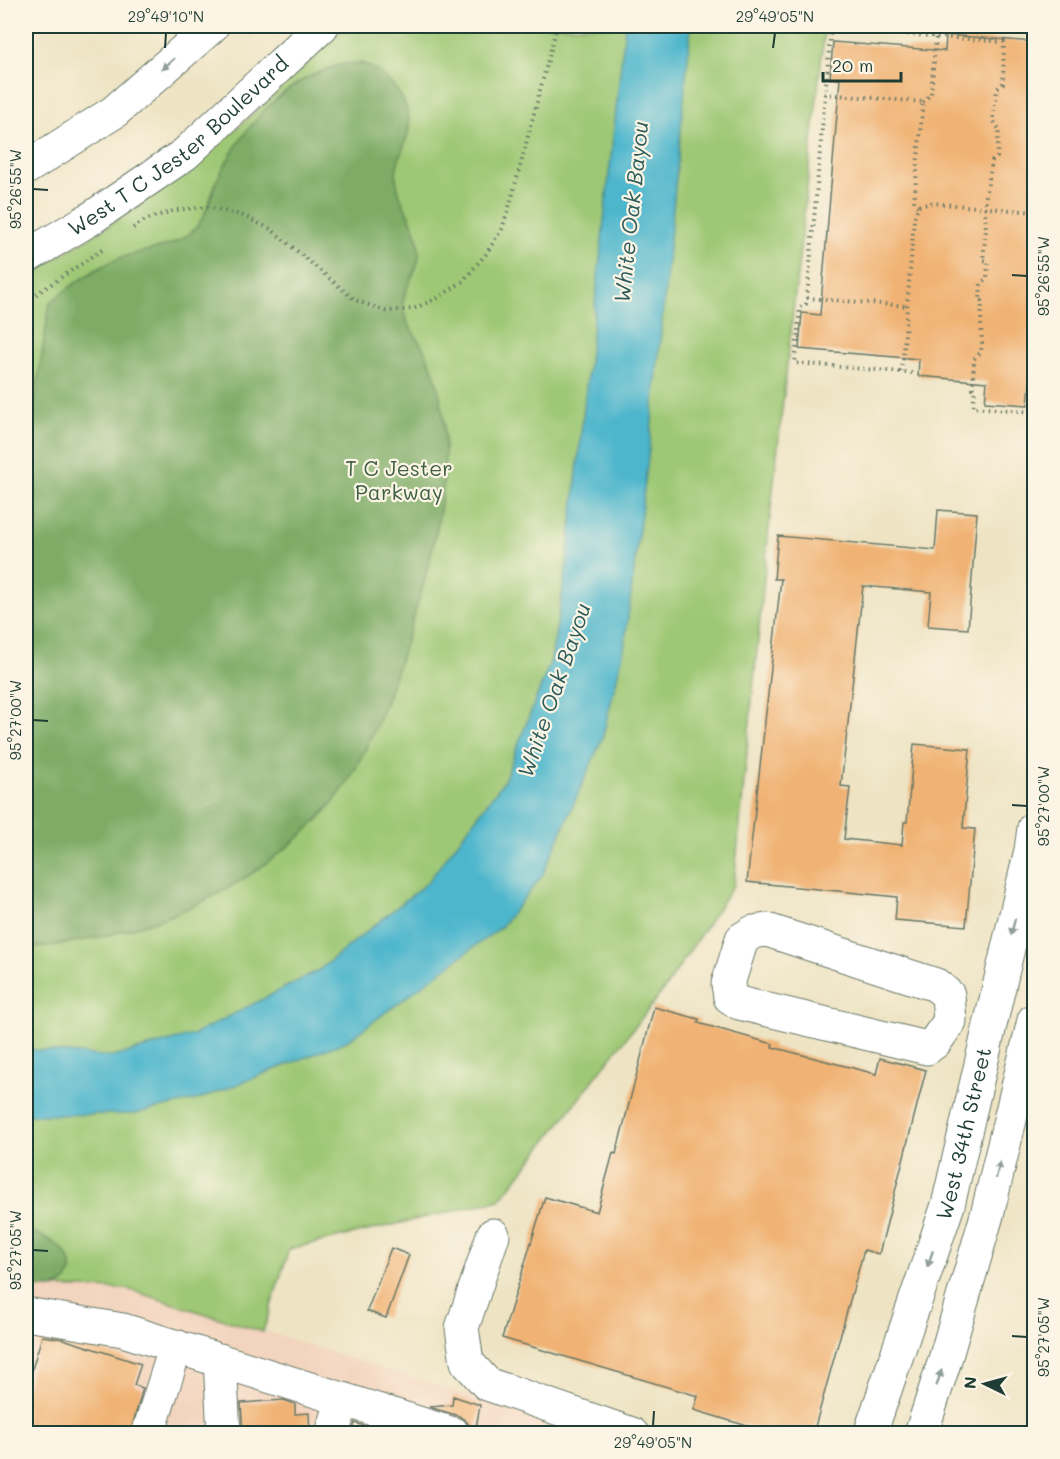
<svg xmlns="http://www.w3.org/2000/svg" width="1060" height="1459" font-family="Mali,sans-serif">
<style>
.built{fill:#f3d4be}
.green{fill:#9ec874;stroke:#5e8254;stroke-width:1.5}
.forest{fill:#7eac66;stroke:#4e744d;stroke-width:1.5}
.water{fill:#4eb6cc;stroke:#367a80;stroke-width:1.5}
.building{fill:#f0b375}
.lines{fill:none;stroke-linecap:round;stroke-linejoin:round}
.minor-casing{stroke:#677766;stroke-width:35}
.major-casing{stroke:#677766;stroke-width:35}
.path{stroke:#677766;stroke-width:4;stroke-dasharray:1.5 4.5;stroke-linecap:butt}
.minor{stroke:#fff;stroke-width:33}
.major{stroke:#fff;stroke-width:33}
.oneway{fill:#8f9e9a}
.ticks{fill:none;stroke:#1f3d34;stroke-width:2}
.labels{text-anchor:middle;stroke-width:4.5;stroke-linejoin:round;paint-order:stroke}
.street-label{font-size:21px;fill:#1f3d34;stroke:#fcf5e5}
.park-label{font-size:21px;fill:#3f6044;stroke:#fcf5e5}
.water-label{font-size:22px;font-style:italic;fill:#2b5b5a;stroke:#fcf5e5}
.neatline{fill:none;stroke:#1f3d34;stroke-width:2}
.ticks-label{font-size:15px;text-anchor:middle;fill:#1f3d34}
</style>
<rect width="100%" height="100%" fill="#fcf5e5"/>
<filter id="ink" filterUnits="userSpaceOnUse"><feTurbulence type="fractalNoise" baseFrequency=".0167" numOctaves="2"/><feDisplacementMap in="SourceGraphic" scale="12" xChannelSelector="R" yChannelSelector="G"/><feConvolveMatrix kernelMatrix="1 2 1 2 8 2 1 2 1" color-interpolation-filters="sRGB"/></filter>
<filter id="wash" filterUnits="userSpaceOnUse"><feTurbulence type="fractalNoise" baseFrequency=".008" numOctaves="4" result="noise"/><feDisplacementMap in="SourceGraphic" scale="24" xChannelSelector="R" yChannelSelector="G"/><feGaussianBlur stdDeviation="1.35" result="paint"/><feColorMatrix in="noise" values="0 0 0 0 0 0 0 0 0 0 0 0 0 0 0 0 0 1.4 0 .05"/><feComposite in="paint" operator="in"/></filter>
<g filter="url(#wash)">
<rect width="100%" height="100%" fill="#eee4c4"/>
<path class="built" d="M 26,1287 L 127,1289 L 262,1332 L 268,1332 L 586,1433 L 26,1434 Z"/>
<path class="green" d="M 346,26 L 825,26 L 770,517 L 734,884 L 665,988 L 500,1200 L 289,1249 L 263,1332 L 127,1289 L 26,1287 L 26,275 C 72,249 118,222 161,190 C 228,141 287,82 346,26 Z"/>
<path class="forest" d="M 361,63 C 366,66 372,67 377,71 C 396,84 414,110 408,134 C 404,148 395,163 396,178 C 398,205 421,227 419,255 C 418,272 404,286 403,304 C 403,324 420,339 427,356 C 441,385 445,420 445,451 C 445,513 427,574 409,632 C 392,685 375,739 345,786 C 328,812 305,833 281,852 C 205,913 121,938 26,949 L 26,458 L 50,302 C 72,286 94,268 120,258 C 142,250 170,249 189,234 C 207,220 209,198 218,178 C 240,133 276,87 325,70 C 331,68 337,65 343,64 C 348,63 355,64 361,63 Z
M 26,1230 C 43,1235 75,1250 71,1272 C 69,1278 65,1284 59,1286 C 50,1290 36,1287 26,1287 Z"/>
<path class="water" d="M 625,26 L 691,26 L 650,442 L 624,649 L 602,739 L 542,876 L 501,927 L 347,1041 L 200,1099 L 133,1114 L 26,1115 L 26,1049 L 112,1057 L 193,1035 L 319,970 L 428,882 L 504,781 L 551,660 L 567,565 Z"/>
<g id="blocks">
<path class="building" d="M 946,35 L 1035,42 L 1035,330 L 1028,405 L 985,402 L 987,382 L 918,376 L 919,359 L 799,349 L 802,313 L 820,315 L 840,79 L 830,78 L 833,42 L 945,51 Z
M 938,510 L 977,513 L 968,629 L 928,626 L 931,592 L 863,586 L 841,786 L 850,787 L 844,839 L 902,845 L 904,822 L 907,822 L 914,744 L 970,749 L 963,828 L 975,829 L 966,926 L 895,920 L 897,897 L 747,882 L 781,579 L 774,579 L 778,536 L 935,550 Z
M 654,1007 L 699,1019 L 698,1023 L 773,1044 L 772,1047 L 876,1074 L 880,1058 L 926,1070 L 879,1254 L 864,1250 L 813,1434 L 774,1434 L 694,1410 L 698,1396 L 502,1338 L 545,1197 L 597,1212 L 613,1153 L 616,1154 Z
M 391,1248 L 409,1255 L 386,1318 L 367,1311 Z
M 42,1336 L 63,1339 L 141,1364 L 134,1385 L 143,1388 L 130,1434 L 26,1434 L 26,1389 Z
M 453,1396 L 480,1405 L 475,1434 L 471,1434 L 471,1429 L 467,1422 L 459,1416 L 429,1407 L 452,1405 Z
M 284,1400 L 295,1404 L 295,1414 L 309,1413 L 310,1434 L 243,1434 L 241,1403 Z
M 355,1423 L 389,1434 L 352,1434 Z"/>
</g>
</g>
<g filter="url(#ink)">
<use href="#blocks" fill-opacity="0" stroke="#677766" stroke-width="1.5"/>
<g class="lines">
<defs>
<path id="minor" d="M 767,930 L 936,985 L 948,995 L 950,1021 L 935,1042 L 927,1048 L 739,1003 L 730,997 L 728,984 L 742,939 L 753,932 Z
M 493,1235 L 462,1328 L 467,1362 L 487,1384 L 632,1434
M 26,1314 L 123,1330 L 453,1434
M 220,1360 L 224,1434
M 148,1434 L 176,1346
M 332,1434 L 343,1399"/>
<g id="major">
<path d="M 26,168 L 114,112 L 212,26"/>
<path id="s1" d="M 26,257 L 90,219 L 185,154 L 322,26"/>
<path id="s2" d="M 870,1434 L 948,1205 L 1031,850 L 1034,828"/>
<path d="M 921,1434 L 944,1363 L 987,1215 L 1034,1020"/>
</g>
</defs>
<use href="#minor" class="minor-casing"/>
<use href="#major" class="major-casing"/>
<path class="path" d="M 824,94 L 923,102 L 914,202 L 918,206
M 923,102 L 931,94 L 936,36
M 133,228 L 147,219 L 176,210 L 208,207 L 241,215 L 271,229 L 355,300 L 386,311 L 413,309 L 438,298 L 462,282 L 486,254 L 502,229 L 512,197 L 557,26
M 807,298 L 908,306
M 26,301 L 105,248
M 902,372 L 914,219 L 918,206 L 931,203 L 1034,212
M 912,373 L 795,363 L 800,307 L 806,304 L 807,298 L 831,28 L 1004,42 L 1003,83 L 997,89 L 993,120 L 999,129 L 997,157 L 992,161 L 986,196 L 985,219 L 986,229 L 983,260 L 988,261 L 987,278 L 981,283 L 980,301 L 982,301 L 981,323 L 982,342 L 981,352 L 974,359 L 973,388 L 975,389 L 973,407 L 1034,412"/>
<use href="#minor" class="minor"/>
<use href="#major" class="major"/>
</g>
<defs><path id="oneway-solid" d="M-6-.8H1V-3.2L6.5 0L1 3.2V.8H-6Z" transform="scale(1.5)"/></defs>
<g class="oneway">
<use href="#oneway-solid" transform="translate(168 64) rotate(139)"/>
<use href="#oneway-solid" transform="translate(1013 927) rotate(103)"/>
<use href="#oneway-solid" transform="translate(998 1170) rotate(-76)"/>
<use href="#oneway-solid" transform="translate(930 1259) rotate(109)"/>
<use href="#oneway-solid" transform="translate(939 1378) rotate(-72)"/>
</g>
</g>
<path class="ticks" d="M 165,48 L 166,33M 773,48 L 775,33M 33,189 L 48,190M 1012,275 L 1027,276M 33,720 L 48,721M 1012,805 L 1027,806M 33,1250 L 48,1251M 1012,1336 L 1027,1337M 653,1426 L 654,1411"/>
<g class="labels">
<g class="street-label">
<text dy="7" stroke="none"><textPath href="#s1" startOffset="189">West T C Jester Boulevard</textPath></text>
<text dy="7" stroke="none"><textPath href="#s2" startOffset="315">West 34th Street</textPath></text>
</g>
<g class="park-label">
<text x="399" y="476">T C Jester<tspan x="399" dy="24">Parkway</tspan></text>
</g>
<g class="water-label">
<text transform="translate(631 212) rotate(-84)" y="8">White Oak Bayou</text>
<text transform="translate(554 690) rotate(-71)" y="8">White Oak Bayou</text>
</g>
</g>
<rect width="1060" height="1459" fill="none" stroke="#fcf5e5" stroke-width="66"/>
<g transform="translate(985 1384) rotate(275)" stroke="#fcf5e5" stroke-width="4.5" paint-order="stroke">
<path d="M0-4.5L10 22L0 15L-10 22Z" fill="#1f3d34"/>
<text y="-9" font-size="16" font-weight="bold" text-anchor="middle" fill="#1f3d34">N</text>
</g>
<path d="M823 72v9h78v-9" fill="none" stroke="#1f3d34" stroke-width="3"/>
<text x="832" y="72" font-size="18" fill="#1f3d34" stroke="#fcf5e5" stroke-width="4.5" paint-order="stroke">20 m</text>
<rect x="33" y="33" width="994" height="1393" class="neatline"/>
<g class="ticks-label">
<text x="166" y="22">29°49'10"N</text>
<text x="775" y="22">29°49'05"N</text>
<text transform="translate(16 189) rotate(-90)" y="5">95°26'55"W</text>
<text transform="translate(1044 276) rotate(-90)" y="5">95°26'55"W</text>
<text transform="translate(16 720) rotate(-90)" y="5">95°27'00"W</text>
<text transform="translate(1044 806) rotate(-90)" y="5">95°27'00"W</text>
<text transform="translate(16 1250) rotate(-90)" y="5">95°27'05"W</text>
<text transform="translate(1044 1337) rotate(-90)" y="5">95°27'05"W</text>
<text x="653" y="1448">29°49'05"N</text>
</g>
</svg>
